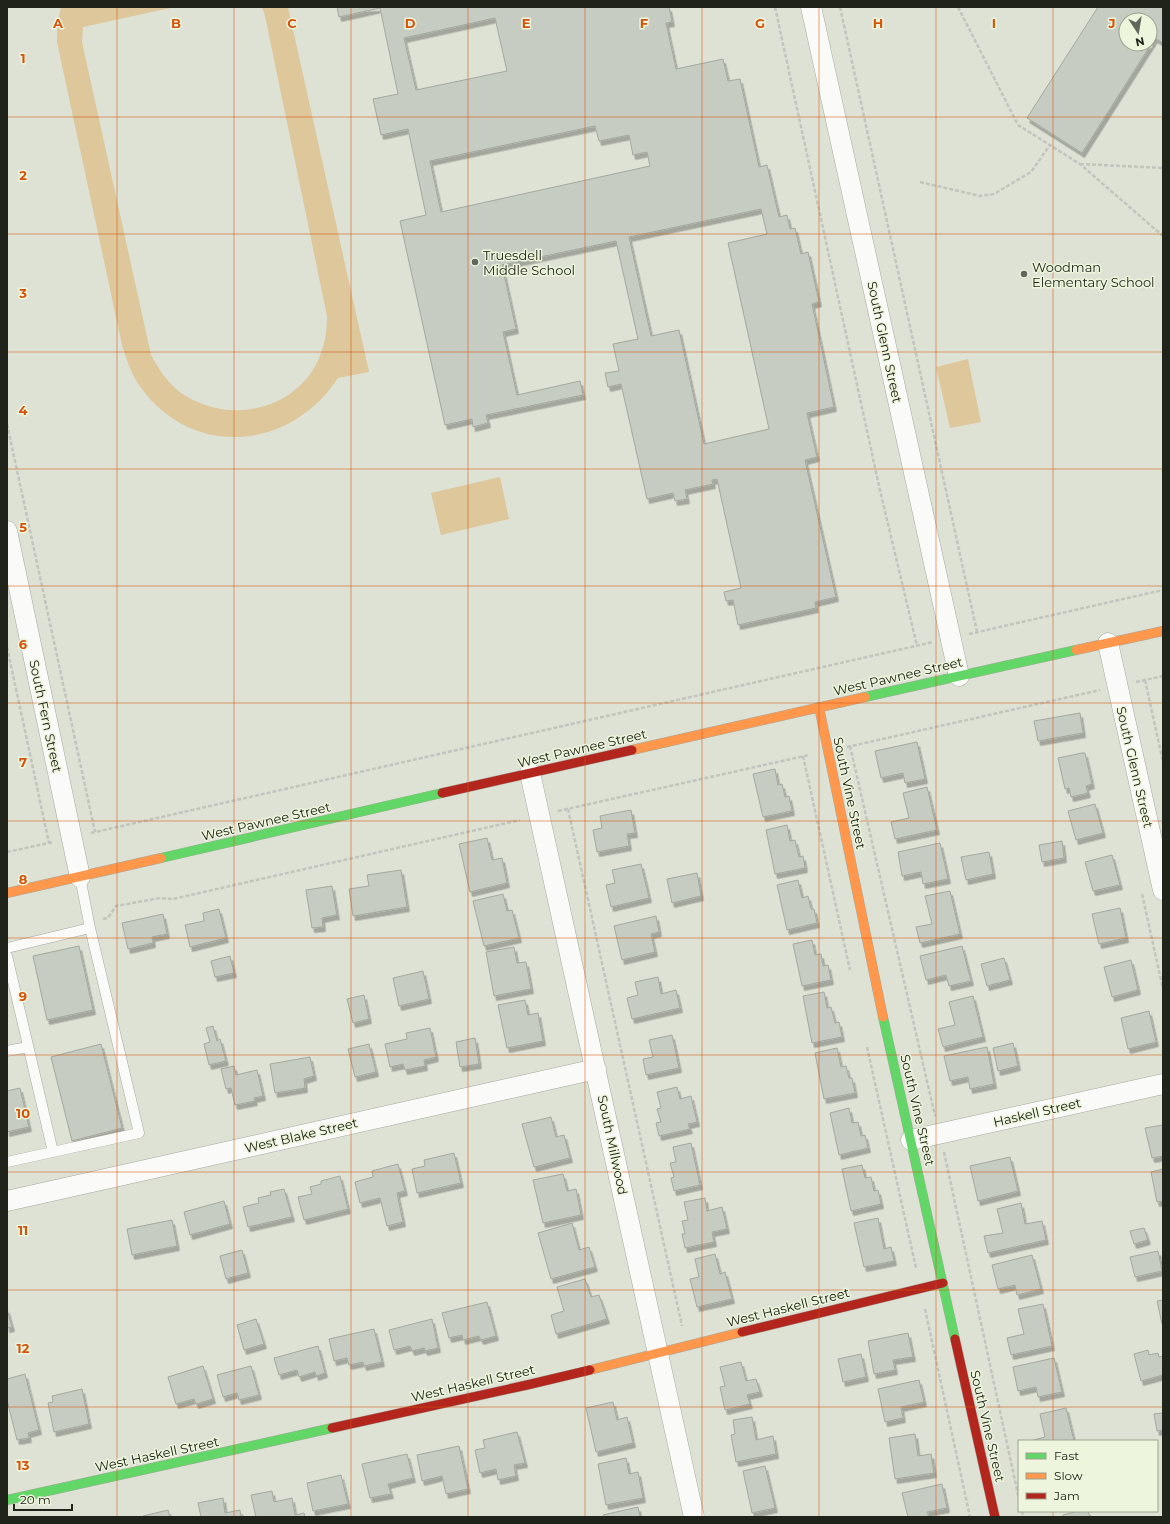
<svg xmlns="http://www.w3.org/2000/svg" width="1170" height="1524" font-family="Montserrat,sans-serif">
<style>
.green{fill:#ddc79b}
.building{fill:#c7ccc3;stroke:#a3a89f;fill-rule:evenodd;filter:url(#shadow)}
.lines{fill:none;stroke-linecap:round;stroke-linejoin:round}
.lane-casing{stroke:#a5a89d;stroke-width:11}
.street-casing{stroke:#a5a89d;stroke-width:21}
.fast-casing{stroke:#a5a89d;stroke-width:10}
.slow-casing{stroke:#a5a89d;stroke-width:10}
.jam-casing{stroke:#a5a89d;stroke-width:10}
.path{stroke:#c2c4be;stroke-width:2.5;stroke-dasharray:4 2;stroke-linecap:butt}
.lane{stroke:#fafbf9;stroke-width:10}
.street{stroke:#fafbf9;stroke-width:20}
.fast{stroke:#63d668;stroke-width:9}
.slow{stroke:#ff974d;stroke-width:9}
.jam{stroke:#b3261e;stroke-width:9}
.grid{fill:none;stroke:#d4540d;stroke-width:1;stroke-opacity:0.55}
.poi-dot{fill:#62665b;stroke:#edf6dc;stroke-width:1.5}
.labels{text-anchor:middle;stroke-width:3;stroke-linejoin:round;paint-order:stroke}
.poi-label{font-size:13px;fill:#20231a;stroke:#edf6dc;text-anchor:start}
.street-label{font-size:13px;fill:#20231a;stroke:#edf6dc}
.grid-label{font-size:13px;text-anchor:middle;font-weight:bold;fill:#d4540d;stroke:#edf6dc;stroke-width:3;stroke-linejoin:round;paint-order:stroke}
</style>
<defs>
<filter id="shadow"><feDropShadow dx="2.5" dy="4.5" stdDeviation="0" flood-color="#0004"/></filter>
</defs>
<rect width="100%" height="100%" fill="#dee2d5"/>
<path class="green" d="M 61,7 L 175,7 L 83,27 L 82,42 L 151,355 C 159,370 168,383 181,393 C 232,428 306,408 323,347 C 326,337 327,327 327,316 L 265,16 L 262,7 L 288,7 L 369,372 L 338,378 C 289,453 187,459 137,382 C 130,370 126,358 122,345 L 57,42 L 57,25 Z
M 968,359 L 981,422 L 950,428 L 936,367 Z
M 500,477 L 509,519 L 441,535 L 431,493 Z"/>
<path class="building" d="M 337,7 L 669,7 L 672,22 L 666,23 L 676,69 L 723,59 L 728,81 L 740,79 L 759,167 L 767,165 L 779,217 L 787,215 L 790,229 L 795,228 L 801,254 L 808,252 L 819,302 L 812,304 L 834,407 L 807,413 L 817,457 L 805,460 L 836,597 L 815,602 L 816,608 L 738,625 L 733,600 L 726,601 L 724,592 L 741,588 L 717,479 L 712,480 L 713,484 L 685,490 L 687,499 L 675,501 L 673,493 L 647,499 L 621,384 L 608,387 L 605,373 L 619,371 L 613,344 L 638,339 L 616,241 L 502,265 L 516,329 L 503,332 L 517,395 L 580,381 L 583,395 L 486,415 L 488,423 L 473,427 L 472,419 L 445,425 L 400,221 L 426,215 L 408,129 L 381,135 L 373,99 L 398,94 L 380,8 L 339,17 ZM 495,18 L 507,71 L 416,90 L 404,38 ZM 595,126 L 599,141 L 629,135 L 633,155 L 647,152 L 650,166 L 441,212 L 430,161 ZM 761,209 L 767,234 L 728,243 L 769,429 L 704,444 L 679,330 L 651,336 L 629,237 Z
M 1098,7 L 1163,7 L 1163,43 L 1155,38 L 1082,153 L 1027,118 ZM 1126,20 L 1150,20 L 1150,44 L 1126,44 Z
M 1080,713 L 1083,733 L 1038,741 L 1034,721 Z
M 917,742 L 925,779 L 905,783 L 903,773 L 881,778 L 875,751 Z
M 1082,753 L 1085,753 L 1092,784 L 1086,786 L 1088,793 L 1071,797 L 1069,788 L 1065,789 L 1058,758 Z
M 775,769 L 778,785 L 782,784 L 785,797 L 789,796 L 792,811 L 763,817 L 753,774 Z
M 927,787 L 937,830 L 895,839 L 891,822 L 909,818 L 903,793 Z
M 1095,804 L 1103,833 L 1076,840 L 1068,811 Z
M 631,810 L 635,833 L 627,834 L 629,846 L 597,852 L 593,830 L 602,828 L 600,816 Z
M 787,825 L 790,841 L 795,840 L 799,857 L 803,856 L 805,868 L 775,874 L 766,830 Z
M 487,838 L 492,860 L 502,858 L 507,883 L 470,892 L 459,844 Z
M 1062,841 L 1064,858 L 1042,862 L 1039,845 Z
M 940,843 L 948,879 L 923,884 L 921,872 L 902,876 L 898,852 Z
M 989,852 L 993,874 L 966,880 L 961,857 Z
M 1112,855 L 1120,885 L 1093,891 L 1085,862 Z
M 641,864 L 649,898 L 611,907 L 606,885 L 615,883 L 612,870 Z
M 401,870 L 407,907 L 353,916 L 349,889 L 369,886 L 367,875 Z
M 697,873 L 701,896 L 672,903 L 667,879 Z
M 798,880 L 802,898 L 808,896 L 811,909 L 814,909 L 817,923 L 787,930 L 777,885 Z
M 332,886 L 337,916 L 336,915 L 322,918 L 323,927 L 312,928 L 306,890 Z
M 950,891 L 960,934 L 920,943 L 916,927 L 932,924 L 925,896 Z
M 503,894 L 507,911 L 512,910 L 519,938 L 484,946 L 473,901 Z
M 1120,908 L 1126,938 L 1099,944 L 1092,914 Z
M 219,909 L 226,938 L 190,947 L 185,925 L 204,921 L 203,913 Z
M 163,914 L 167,934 L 152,937 L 153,943 L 128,949 L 122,923 Z
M 656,916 L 659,932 L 651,934 L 655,952 L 622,960 L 614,926 Z
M 812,940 L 815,955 L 821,954 L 823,966 L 828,965 L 831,980 L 802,986 L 793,944 Z
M 79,946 L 93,1010 L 47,1020 L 33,956 Z
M 962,946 L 971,981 L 949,986 L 946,975 L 926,980 L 920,956 Z
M 514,947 L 517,963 L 526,962 L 531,989 L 494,996 L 486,952 Z
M 230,956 L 234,973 L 215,977 L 211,961 Z
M 1004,958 L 1010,980 L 987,986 L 981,964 Z
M 1131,960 L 1138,990 L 1112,997 L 1104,967 Z
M 423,971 L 429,999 L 399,1006 L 393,978 Z
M 658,977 L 661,994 L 676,990 L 680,1008 L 632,1019 L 627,998 L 638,995 L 635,982 Z
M 824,992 L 827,1008 L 831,1007 L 835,1023 L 839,1022 L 842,1037 L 812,1043 L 803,996 Z
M 364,995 L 369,1019 L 353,1023 L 347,999 Z
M 973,996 L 983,1037 L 943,1047 L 938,1029 L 955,1025 L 949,1002 Z
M 525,1000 L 528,1015 L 538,1013 L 543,1041 L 507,1048 L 498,1005 Z
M 1149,1011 L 1156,1042 L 1128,1049 L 1121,1018 Z
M 213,1026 L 217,1041 L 220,1039 L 226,1061 L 209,1065 L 204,1044 L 210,1042 L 206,1028 Z
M 430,1028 L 436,1057 L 424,1060 L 425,1066 L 405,1070 L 403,1064 L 390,1067 L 385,1044 L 407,1039 L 406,1033 Z
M 672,1035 L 679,1068 L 646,1075 L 643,1059 L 653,1057 L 649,1040 Z
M 475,1038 L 479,1064 L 460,1067 L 456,1042 Z
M 1013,1043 L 1018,1066 L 998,1071 L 993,1048 Z
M 101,1044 L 122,1128 L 72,1141 L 51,1057 Z
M 369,1044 L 376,1072 L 355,1077 L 348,1049 Z
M 987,1047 L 994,1084 L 970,1089 L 968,1077 L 950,1081 L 944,1056 Z
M 837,1048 L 841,1067 L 846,1066 L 849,1078 L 852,1078 L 855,1093 L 824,1099 L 815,1053 Z
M 310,1057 L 314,1076 L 304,1079 L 305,1088 L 275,1093 L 270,1064 Z
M 234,1066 L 236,1075 L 257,1070 L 263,1096 L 254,1098 L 255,1101 L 235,1105 L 231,1088 L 226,1089 L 221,1069 Z
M 677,1087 L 680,1099 L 691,1096 L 697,1122 L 688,1124 L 690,1129 L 659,1136 L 656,1123 L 661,1122 L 657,1109 L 661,1108 L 657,1092 Z
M 20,1088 L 29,1127 L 7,1132 L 7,1091 Z
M 849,1108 L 852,1123 L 858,1122 L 861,1136 L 865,1135 L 868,1148 L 839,1155 L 830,1113 Z
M 551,1117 L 556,1137 L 564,1135 L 570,1158 L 534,1167 L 522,1124 Z
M 1163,1125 L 1163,1156 L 1152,1158 L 1145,1128 Z
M 691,1143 L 700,1185 L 674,1191 L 671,1178 L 674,1177 L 670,1163 L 676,1162 L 673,1147 Z
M 454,1153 L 461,1183 L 417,1193 L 412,1169 L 425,1166 L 424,1160 Z
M 1010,1157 L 1018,1191 L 978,1201 L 970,1166 Z
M 398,1164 L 405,1191 L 397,1193 L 403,1222 L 387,1226 L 380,1198 L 360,1203 L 355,1182 L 373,1177 L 372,1171 Z
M 862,1165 L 865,1178 L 871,1177 L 874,1191 L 878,1190 L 881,1204 L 851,1211 L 842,1169 Z
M 1163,1169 L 1163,1201 L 1157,1202 L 1151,1172 Z
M 563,1174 L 567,1191 L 576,1189 L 581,1215 L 543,1223 L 533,1180 Z
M 340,1176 L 348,1209 L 304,1220 L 298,1197 L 312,1194 L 310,1187 L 321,1184 L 321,1181 Z
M 284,1189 L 292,1217 L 248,1227 L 243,1207 L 259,1203 L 258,1198 L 271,1195 L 270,1192 Z
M 705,1198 L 707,1211 L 722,1207 L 727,1229 L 712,1232 L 714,1242 L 685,1248 L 682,1234 L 685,1234 L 682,1221 L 688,1220 L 684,1202 Z
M 224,1201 L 230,1224 L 190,1235 L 184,1212 Z
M 1021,1203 L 1025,1224 L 1042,1221 L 1046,1240 L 988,1253 L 984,1236 L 1003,1233 L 997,1209 Z
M 878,1218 L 884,1249 L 891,1247 L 894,1261 L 864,1267 L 854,1223 Z
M 172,1220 L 177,1246 L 132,1255 L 127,1229 Z
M 572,1223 L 579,1250 L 589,1247 L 595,1267 L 551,1279 L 538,1233 Z
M 1144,1228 L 1148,1240 L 1134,1244 L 1130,1231 Z
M 242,1250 L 248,1273 L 226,1279 L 220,1256 Z
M 1158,1251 L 1162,1271 L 1135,1277 L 1130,1257 Z
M 715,1254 L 720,1274 L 725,1272 L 732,1299 L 697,1307 L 690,1279 L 699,1277 L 695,1259 Z
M 1032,1255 L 1041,1289 L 1017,1295 L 1015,1285 L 998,1289 L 992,1265 Z
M 585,1279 L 591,1297 L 599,1295 L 607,1319 L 556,1334 L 551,1315 L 564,1311 L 557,1287 Z
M 1163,1300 L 1163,1324 L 1162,1324 L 1157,1301 Z
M 487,1302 L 496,1336 L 481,1340 L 479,1336 L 463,1340 L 462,1335 L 449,1338 L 442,1313 Z
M 1043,1304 L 1052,1346 L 1011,1355 L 1007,1338 L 1024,1334 L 1018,1309 Z
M 7,1309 L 12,1327 L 7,1328 Z
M 256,1319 L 264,1344 L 244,1350 L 237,1325 Z
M 432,1319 L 438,1348 L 425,1351 L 424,1348 L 412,1351 L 410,1346 L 394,1350 L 389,1330 Z
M 374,1329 L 382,1362 L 364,1366 L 363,1362 L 349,1365 L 347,1358 L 334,1361 L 329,1339 Z
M 908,1333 L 913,1357 L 893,1360 L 895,1370 L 874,1374 L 868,1341 Z
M 318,1346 L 325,1373 L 316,1376 L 315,1372 L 299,1377 L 297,1370 L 279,1375 L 274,1358 Z
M 1148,1350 L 1149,1355 L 1158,1353 L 1159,1357 L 1163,1356 L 1163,1375 L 1141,1381 L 1134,1354 Z
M 861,1354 L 866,1377 L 843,1382 L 838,1359 Z
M 1054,1358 L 1062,1392 L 1038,1397 L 1036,1387 L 1018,1391 L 1013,1367 Z
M 741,1362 L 746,1381 L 756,1379 L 760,1392 L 747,1395 L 750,1404 L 725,1410 L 720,1387 L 725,1386 L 720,1367 Z
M 203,1366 L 213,1399 L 196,1404 L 194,1399 L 176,1404 L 168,1377 Z
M 251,1366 L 259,1395 L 239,1400 L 237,1393 L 223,1397 L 217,1375 Z
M 25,1374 L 39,1430 L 28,1433 L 29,1438 L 17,1440 L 7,1400 L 7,1379 Z
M 919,1380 L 924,1402 L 901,1407 L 903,1418 L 885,1422 L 878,1389 Z
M 82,1389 L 89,1424 L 54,1432 L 48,1403 L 53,1402 L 52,1396 Z
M 613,1402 L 617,1420 L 627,1417 L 633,1443 L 596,1452 L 586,1408 Z
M 1066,1408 L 1074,1441 L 1030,1441 L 1045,1437 L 1040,1414 Z
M 1163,1413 L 1163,1430 L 1157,1431 L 1154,1414 Z
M 752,1417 L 756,1440 L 773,1436 L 776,1454 L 736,1462 L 731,1435 L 735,1434 L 733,1420 Z
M 517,1432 L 525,1463 L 514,1465 L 516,1476 L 498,1480 L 496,1469 L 480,1473 L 475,1450 L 485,1448 L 483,1440 Z
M 915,1434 L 918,1456 L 931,1454 L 934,1473 L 895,1479 L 889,1438 Z
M 459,1446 L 468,1489 L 446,1494 L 442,1476 L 422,1481 L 417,1455 Z
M 407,1454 L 413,1478 L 388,1484 L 391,1494 L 370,1498 L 362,1464 Z
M 626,1458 L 629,1474 L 638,1472 L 643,1498 L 606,1505 L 598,1464 Z
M 765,1466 L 775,1508 L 752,1513 L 743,1471 Z
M 341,1475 L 348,1504 L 313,1511 L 307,1483 Z
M 942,1484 L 947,1508 L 927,1512 L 929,1517 L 908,1517 L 902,1493 Z
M 272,1491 L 274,1502 L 292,1498 L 295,1515 L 304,1513 L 305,1517 L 256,1517 L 251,1495 Z
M 223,1498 L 225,1513 L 240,1510 L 241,1517 L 201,1517 L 198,1503 Z
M 638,1507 L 640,1517 L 604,1517 L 603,1515 Z
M 168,1510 L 170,1517 L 143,1517 L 143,1516 Z
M 1078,1511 L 1088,1511 L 1090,1517 L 1063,1517 L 1063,1515 Z"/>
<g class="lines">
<defs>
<path id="lane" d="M 7,948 L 90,928
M 7,956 L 53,1152
M 7,1051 L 28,1047
M 7,1162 L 139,1133 L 90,928 L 80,877"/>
<path id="street" d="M 811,7 L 959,676
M 7,531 L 80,877
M 1108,643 L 1163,890
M 530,773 L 694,1517
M 911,1140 L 1163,1084
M 7,1201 L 596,1069"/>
<path id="fast" d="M 865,697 L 1076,650
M 161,858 L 442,793
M 883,1017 L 955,1339
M 7,1500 L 332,1428"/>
<path id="slow" d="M 1076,650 L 1163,631
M 819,707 L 883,1017
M 632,750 L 865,697
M 7,893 L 161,858
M 590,1370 L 742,1332"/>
<path id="jam" d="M 442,793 L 632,750
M 742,1332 L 943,1283
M 955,1339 L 995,1517
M 332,1428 L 527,1385 L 590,1370"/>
</defs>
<use href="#lane" class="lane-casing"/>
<use href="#street" class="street-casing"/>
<use href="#fast" class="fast-casing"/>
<use href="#slow" class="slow-casing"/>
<use href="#jam" class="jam-casing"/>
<path class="path" d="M 775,7 L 879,486 L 917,646
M 840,7 L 977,632
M 958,7 L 1018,125 L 1080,164 L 1163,236
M 1080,164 L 1163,168
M 920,182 L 980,196 L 994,194 L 1031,172 L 1050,145
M 7,424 L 95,832
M 969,634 L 1163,590
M 7,647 L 49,843
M 1145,680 L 1163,762
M 1136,682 L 1163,676
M 850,746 L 935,1116
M 847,747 L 1100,690
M 803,756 L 850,970
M 568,809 L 682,1326
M 558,811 L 809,755
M 91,833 L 933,642
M 7,852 L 53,842
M 1142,894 L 1163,989
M 103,919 L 108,918 L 116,906 L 160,898 L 173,899 L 520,820
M 867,1047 L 916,1268
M 944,1152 L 1019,1499
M 925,1309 L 970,1517
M 1022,1511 L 1023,1517"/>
<use href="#lane" class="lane"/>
<use href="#street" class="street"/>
<use href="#fast" class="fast"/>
<use href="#slow" class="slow"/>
<use href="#jam" class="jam"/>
</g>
<path class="grid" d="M 117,7 L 117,1517M 234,7 L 234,1517M 351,7 L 351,1517M 468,7 L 468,1517M 585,7 L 585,1517M 702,7 L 702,1517M 819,7 L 819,1517M 936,7 L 936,1517M 1053,7 L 1053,1441M 7,117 L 1163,117M 7,234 L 1163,234M 7,352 L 1163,352M 7,469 L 1163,469M 7,586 L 1163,586M 7,703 L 1163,703M 7,821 L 1163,821M 7,938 L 1163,938M 7,1055 L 1163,1055M 7,1172 L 1163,1172M 7,1290 L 1163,1290M 7,1407 L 1163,1407M 1053,1511 L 1053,1517"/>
<g class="poi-dot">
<circle cx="475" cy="262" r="4"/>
<circle cx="1024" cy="274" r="4"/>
</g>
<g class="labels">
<g class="poi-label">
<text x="483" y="260">Truesdell<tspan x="483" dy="15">Middle School</tspan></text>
<text x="1032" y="272">Woodman<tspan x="1032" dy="15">Elementary School</tspan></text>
</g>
<g class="street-label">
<text transform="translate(885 342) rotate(78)" y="5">South Glenn Street</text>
<text transform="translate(898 676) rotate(-13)" y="5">West Pawnee Street</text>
<text transform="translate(46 716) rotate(78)" y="5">South Fern Street</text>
<text transform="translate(582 748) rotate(-13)" y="5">West Pawnee Street</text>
<text transform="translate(1135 767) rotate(77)" y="5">South Glenn Street</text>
<text transform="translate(850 793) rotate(78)" y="5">South Vine Street</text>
<text transform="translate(266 821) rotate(-13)" y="5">West Pawnee Street</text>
<text transform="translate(918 1110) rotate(77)" y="5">South Vine Street</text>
<text transform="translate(1037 1112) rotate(-13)" y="5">Haskell Street</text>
<text transform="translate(301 1135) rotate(-13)" y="5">West Blake Street</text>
<text transform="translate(613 1145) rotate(78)" y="5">South Millwood</text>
<text transform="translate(788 1307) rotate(-14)" y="5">West Haskell Street</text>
<text transform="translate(473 1383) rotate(-13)" y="5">West Haskell Street</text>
<text transform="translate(988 1426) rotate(77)" y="5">South Vine Street</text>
<text transform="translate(157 1454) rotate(-12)" y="5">West Haskell Street</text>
</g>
</g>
<g class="grid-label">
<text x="58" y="28">A</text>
<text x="176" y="28">B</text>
<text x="292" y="28">C</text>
<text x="410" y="28">D</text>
<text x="526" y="28">E</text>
<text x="644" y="28">F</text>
<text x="760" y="28">G</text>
<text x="878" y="28">H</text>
<text x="994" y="28">I</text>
<text x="1112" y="28">J</text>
<text x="23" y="63">1</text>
<text x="23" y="180">2</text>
<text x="23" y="298">3</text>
<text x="23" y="415">4</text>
<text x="23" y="532">5</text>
<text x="23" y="649">6</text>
<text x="23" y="767">7</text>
<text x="23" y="884">8</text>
<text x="23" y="1001">9</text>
<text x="23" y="1118">10</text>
<text x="23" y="1235">11</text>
<text x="23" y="1353">12</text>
<text x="23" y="1470">13</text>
</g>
<rect width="1170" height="1524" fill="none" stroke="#20231a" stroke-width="16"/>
<rect x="1018" y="1440" width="140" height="72" fill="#edf6dc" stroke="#9ba28e"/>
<rect x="1026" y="1453" width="20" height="6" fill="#63d668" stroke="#9ba28e"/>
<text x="1054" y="1460" font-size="12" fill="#20231a">Fast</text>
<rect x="1026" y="1473" width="20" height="6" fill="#ff974d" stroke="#9ba28e"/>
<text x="1054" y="1480" font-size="12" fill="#20231a">Slow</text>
<rect x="1026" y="1493" width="20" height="6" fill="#b3261e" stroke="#9ba28e"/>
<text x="1054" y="1500" font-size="12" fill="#20231a">Jam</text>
<g transform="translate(1138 32) rotate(168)"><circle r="19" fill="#edf6dc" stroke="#9ba28e"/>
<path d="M0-3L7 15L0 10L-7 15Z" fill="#62665b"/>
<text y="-6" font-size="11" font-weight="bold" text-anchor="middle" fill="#20231a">N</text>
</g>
<path d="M14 1504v6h58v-6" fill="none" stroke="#20231a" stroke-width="2"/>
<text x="20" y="1504" font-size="12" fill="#20231a" stroke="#edf6dc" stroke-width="3" paint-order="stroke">20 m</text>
</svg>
